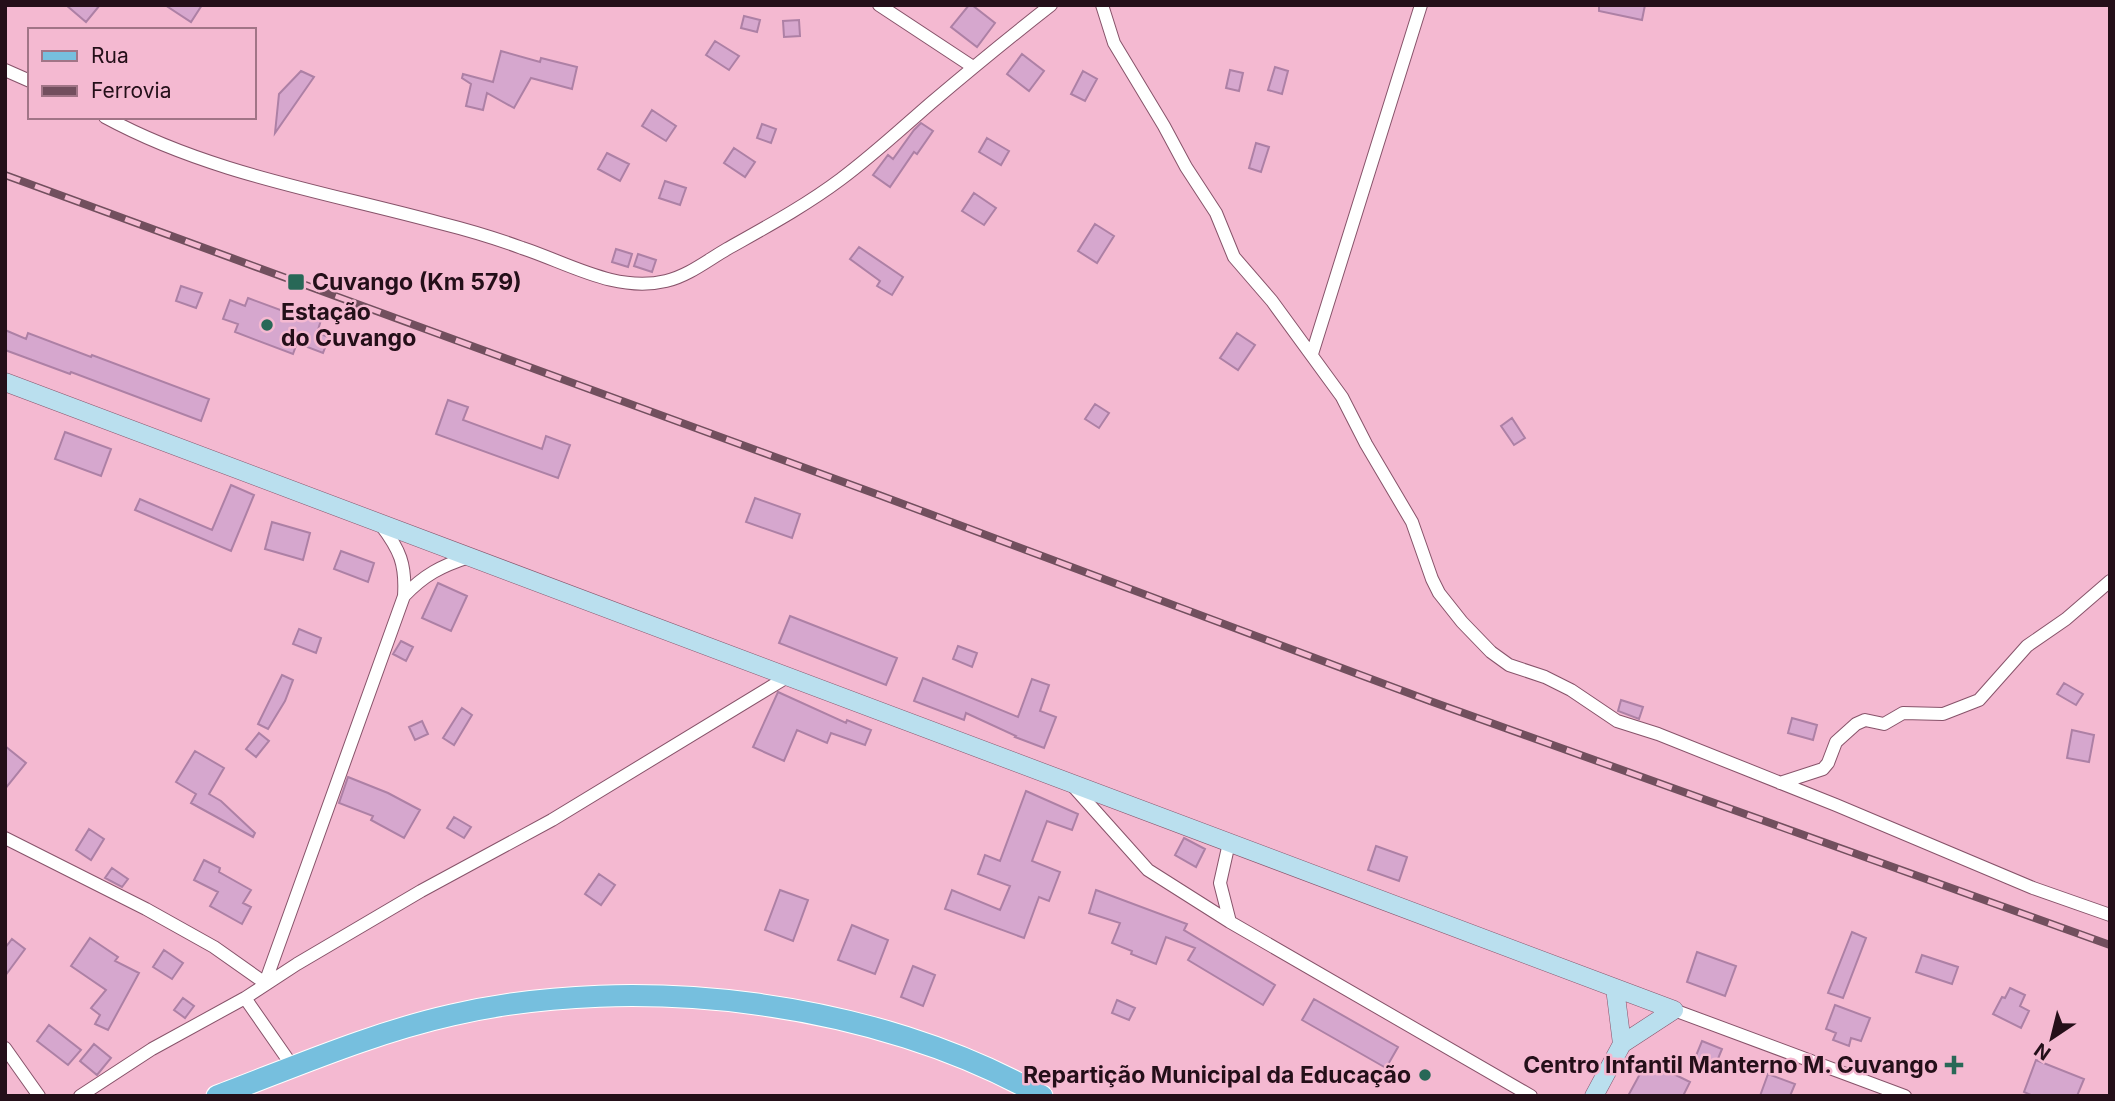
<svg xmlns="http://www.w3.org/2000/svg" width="2115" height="1101" font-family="Inter,sans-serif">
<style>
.building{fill:#d6a7ce;stroke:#ad80a5;stroke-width:2}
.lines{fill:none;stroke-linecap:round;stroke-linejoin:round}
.street-casing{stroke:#87536a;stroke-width:14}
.secondary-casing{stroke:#87536a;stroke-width:19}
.primary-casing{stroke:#fff;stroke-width:23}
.street{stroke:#fff;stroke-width:12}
.secondary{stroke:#badfee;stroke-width:18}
.primary{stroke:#76bfde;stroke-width:21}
.rail-casing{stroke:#724f5e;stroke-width:8}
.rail{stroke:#f4b9d1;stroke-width:5;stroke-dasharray:16;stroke-linecap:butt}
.poi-dot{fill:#286857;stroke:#f4b9d1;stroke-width:2.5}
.labels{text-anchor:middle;stroke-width:5;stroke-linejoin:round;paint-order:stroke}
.poi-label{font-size:23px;font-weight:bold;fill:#240f19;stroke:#f4b9d1;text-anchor:start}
</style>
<rect width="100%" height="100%" fill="#f4b9d1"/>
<path class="building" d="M 66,5 L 100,5 L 86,22 Z
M 165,5 L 202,5 L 191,22 Z
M 969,5 L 972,5 L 995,23 L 977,47 L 951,27 Z
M 1599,5 L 1645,5 L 1642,20 L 1599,11 Z
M 744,16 L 760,20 L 757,32 L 741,28 Z
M 799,20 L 800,36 L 784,37 L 783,21 Z
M 715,41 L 739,56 L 729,70 L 706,55 Z
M 501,51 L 540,62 L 541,58 L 577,67 L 572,89 L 531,78 L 514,108 L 487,93 L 483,110 L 466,106 L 471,84 L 462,78 L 463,74 L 493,82 Z
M 1022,54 L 1044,71 L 1029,91 L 1007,74 Z
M 1275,67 L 1288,71 L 1282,94 L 1268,90 Z
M 1230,70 L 1243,73 L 1239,91 L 1226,88 Z
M 301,71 L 314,77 L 275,133 L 279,94 Z
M 1083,71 L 1097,79 L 1085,101 L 1071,94 Z
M 652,110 L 676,126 L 666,141 L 642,126 Z
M 921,123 L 933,131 L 917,154 L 914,152 L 890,187 L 873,175 L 888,155 L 893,159 L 914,130 Z
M 762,124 L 776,129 L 771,143 L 757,138 Z
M 987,138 L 1009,151 L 1001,165 L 979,152 Z
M 1256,143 L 1269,147 L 1261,172 L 1249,168 Z
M 734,148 L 755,162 L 745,177 L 724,163 Z
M 607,153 L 629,164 L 620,181 L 598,169 Z
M 665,181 L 686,188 L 680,205 L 659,198 Z
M 974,193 L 996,208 L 984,225 L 962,211 Z
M 1095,224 L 1114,236 L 1097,263 L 1078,251 Z
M 859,247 L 903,277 L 892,295 L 877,286 L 880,281 L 850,259 Z
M 616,249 L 632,254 L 628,267 L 612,262 Z
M 638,254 L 656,260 L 652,272 L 634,266 Z
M 181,286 L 202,293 L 196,308 L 176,301 Z
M 248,298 L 302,318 L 304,314 L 321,320 L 317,333 L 329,337 L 323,353 L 297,343 L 293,354 L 235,332 L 238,324 L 223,319 L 230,300 L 245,306 Z
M 5,330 L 26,339 L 28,333 L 91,357 L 92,355 L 209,399 L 201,421 L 71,372 L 70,374 L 5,350 Z
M 1237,333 L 1255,345 L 1238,370 L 1220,358 Z
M 448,400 L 468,407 L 463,420 L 542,449 L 546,436 L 570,445 L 558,478 L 436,434 Z
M 1095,404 L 1109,413 L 1099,428 L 1085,419 Z
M 1512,418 L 1525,438 L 1514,445 L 1501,426 Z
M 65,432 L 111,449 L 101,476 L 55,459 Z
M 231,485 L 254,495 L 231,551 L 135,510 L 140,499 L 212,530 Z
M 755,498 L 800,514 L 792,538 L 746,522 Z
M 272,522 L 310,533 L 303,560 L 265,549 Z
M 341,551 L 374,563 L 368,582 L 334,569 Z
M 438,583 L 467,596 L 451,631 L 422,618 Z
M 790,616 L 897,658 L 886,685 L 779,643 Z
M 299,629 L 321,638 L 316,653 L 293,644 Z
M 401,641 L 413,647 L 406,661 L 393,654 Z
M 958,646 L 977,653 L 972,667 L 953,659 Z
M 282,675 L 293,680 L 285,701 L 268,729 L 258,724 Z
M 923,678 L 1018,717 L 1032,679 L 1049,685 L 1040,711 L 1056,717 L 1044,748 L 1015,737 L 1016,736 L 966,713 L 964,720 L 914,701 Z
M 2064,683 L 2083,694 L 2076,705 L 2057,694 Z
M 778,692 L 846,723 L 847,720 L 871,730 L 865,745 L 831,733 L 827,743 L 797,730 L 784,761 L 753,747 Z
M 1621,700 L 1643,707 L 1639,719 L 1618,711 Z
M 462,708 L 472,715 L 454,745 L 443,738 Z
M 1792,718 L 1817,725 L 1813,740 L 1788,733 Z
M 422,721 L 428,734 L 415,740 L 409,727 Z
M 2072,730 L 2094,735 L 2089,762 L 2067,758 Z
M 259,733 L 269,741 L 256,757 L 246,749 Z
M 5,746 L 26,763 L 5,789 Z
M 195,751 L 224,768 L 209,794 L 221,801 L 255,833 L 253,837 L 191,803 L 196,794 L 176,782 Z
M 348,777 L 388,793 L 420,810 L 404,838 L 371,820 L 373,816 L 339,803 Z
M 1026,791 L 1078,814 L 1072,830 L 1047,821 L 1032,861 L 1060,872 L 1049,901 L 1039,897 L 1024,938 L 945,909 L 952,890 L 1000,910 L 1010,886 L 978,874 L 985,855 L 1000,861 Z
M 454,817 L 471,827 L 464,838 L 447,828 Z
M 89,829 L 104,839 L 91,860 L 76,850 Z
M 1184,838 L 1205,849 L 1196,867 L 1175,855 Z
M 1376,846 L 1407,857 L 1399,881 L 1368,870 Z
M 204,860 L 220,868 L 219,872 L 251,890 L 243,903 L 251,907 L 242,924 L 210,906 L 218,892 L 194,880 Z
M 112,868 L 128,879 L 122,887 L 105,878 Z
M 599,874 L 615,885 L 601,905 L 585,894 Z
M 780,890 L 808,900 L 793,941 L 765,930 Z
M 1096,890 L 1187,924 L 1184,930 L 1275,985 L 1263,1005 L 1188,960 L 1195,948 L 1166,937 L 1156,964 L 1131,954 L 1132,951 L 1112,943 L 1120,923 L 1089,913 Z
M 852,925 L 888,940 L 875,974 L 838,960 Z
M 1852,932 L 1866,938 L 1843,998 L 1828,993 Z
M 90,938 L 118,957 L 115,961 L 139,973 L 108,1030 L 95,1024 L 100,1015 L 91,1008 L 106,990 L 71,966 Z
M 12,939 L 25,949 L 5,976 L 5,948 Z
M 164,950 L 183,963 L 172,979 L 153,967 Z
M 1697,952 L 1736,966 L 1725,996 L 1687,982 Z
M 1922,955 L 1958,967 L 1952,984 L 1916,972 Z
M 913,966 L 935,975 L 923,1006 L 901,997 Z
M 2010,988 L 2025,995 L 2020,1006 L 2029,1011 L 2021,1028 L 1993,1014 L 2002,997 L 2005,998 Z
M 183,998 L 194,1006 L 185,1018 L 174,1010 Z
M 1314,999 L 1398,1047 L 1386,1068 L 1302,1020 Z
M 1117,1000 L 1135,1008 L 1129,1020 L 1112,1013 Z
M 1835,1005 L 1870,1018 L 1861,1041 L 1851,1038 L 1849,1046 L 1833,1040 L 1836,1033 L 1826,1029 Z
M 49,1025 L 81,1050 L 68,1065 L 37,1041 Z
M 1702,1041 L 1722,1049 L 1713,1071 L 1693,1063 Z
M 94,1044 L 111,1058 L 97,1075 L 80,1061 Z
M 2036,1060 L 2084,1079 L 2077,1096 L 2033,1096 L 2024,1092 Z
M 1647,1061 L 1690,1082 L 1683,1096 L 1628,1096 Z
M 1768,1074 L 1795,1084 L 1790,1096 L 1760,1096 Z"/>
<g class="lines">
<defs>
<path id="street" d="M 879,5 L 973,67
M 1102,5 L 1114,43 L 1164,126 L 1186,167 L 1216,213 L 1234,257 L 1272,301 L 1342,397 L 1366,444 L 1412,522 L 1432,579 L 1439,593 L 1462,622 L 1491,652 L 1509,665 L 1545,677 L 1571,690 L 1617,721 L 1658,734 L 1836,805 L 2033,888 L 2110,915
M 5,70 L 30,81
M 105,117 C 210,174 326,192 440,223 C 468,230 495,238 522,248 C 568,263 616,293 666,281 C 688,276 708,260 727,249 C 766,227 805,206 841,179 C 872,156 901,129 931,103 C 970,70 1010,37 1051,5
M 1312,354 L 1421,5
M 404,596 C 424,575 441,566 469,557
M 1780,783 L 1823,769 L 1828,763 L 1836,742 L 1856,724 L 1865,720 L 1884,724 L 1903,713 L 1943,714 L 1979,700 L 2027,646 L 2066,619 L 2110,581
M 1072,785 L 1148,870 L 1230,922 L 1531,1096
M 5,838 L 146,909 L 214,947 L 265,983 L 404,596 C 406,564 400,550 381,525
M 1229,843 L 1220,883 L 1230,922
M 245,998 L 293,1067
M 1674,1010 L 1905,1096
M 5,1048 L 39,1096
M 80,1096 L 152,1049 L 245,998 L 297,964 L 421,891 L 552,820 L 787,677"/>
<path id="secondary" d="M 5,382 L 1674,1010
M 1615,988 L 1622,1044
M 1594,1096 L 1622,1044 L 1674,1010"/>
<path id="primary" d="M 217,1096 C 294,1067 372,1033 452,1015 C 638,972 876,1001 1042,1096"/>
</defs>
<use href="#street" class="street-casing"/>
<use href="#secondary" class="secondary-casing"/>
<use href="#primary" class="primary-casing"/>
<use href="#street" class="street"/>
<use href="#secondary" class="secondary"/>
<use href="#primary" class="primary"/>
<defs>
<path id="rail" d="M 5,175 L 879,495 L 1430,701 L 2110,945"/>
</defs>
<use href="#rail" class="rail-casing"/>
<use href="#rail" class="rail"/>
</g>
<g class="poi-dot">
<rect x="287" y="273" width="18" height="18" rx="3.5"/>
<circle cx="267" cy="325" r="7"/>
<path d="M1950.5 1054.5h7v7h7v7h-7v7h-7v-7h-7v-7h7z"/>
<circle cx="1425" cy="1075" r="7"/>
</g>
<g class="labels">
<g class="poi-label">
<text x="312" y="290">Cuvango (Km 579)</text>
<text x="281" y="320">Estação<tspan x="281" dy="26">do Cuvango</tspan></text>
<text x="1938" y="1073" text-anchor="end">Centro Infantil Manterno M. Cuvango</text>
<text x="1411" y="1083" text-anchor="end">Repartição Municipal da Educação</text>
</g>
</g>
<rect width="2115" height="1101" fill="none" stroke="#240f19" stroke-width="14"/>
<rect x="28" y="28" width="228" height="91" fill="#f4b9d1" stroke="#a17587" stroke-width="2"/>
<rect x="42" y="51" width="35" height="10" fill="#76bfde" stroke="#a17587" stroke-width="2"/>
<text x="91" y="63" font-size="21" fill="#240f19">Rua</text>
<rect x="42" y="86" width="35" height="10" fill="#724f5e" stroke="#a17587" stroke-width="2"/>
<text x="91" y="98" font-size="21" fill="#240f19">Ferrovia</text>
<g transform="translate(2052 1038) rotate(215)" stroke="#f4b9d1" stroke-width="5" paint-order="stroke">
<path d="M0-5L12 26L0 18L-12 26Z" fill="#240f19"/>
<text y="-10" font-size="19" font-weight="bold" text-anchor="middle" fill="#240f19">N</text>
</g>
</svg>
